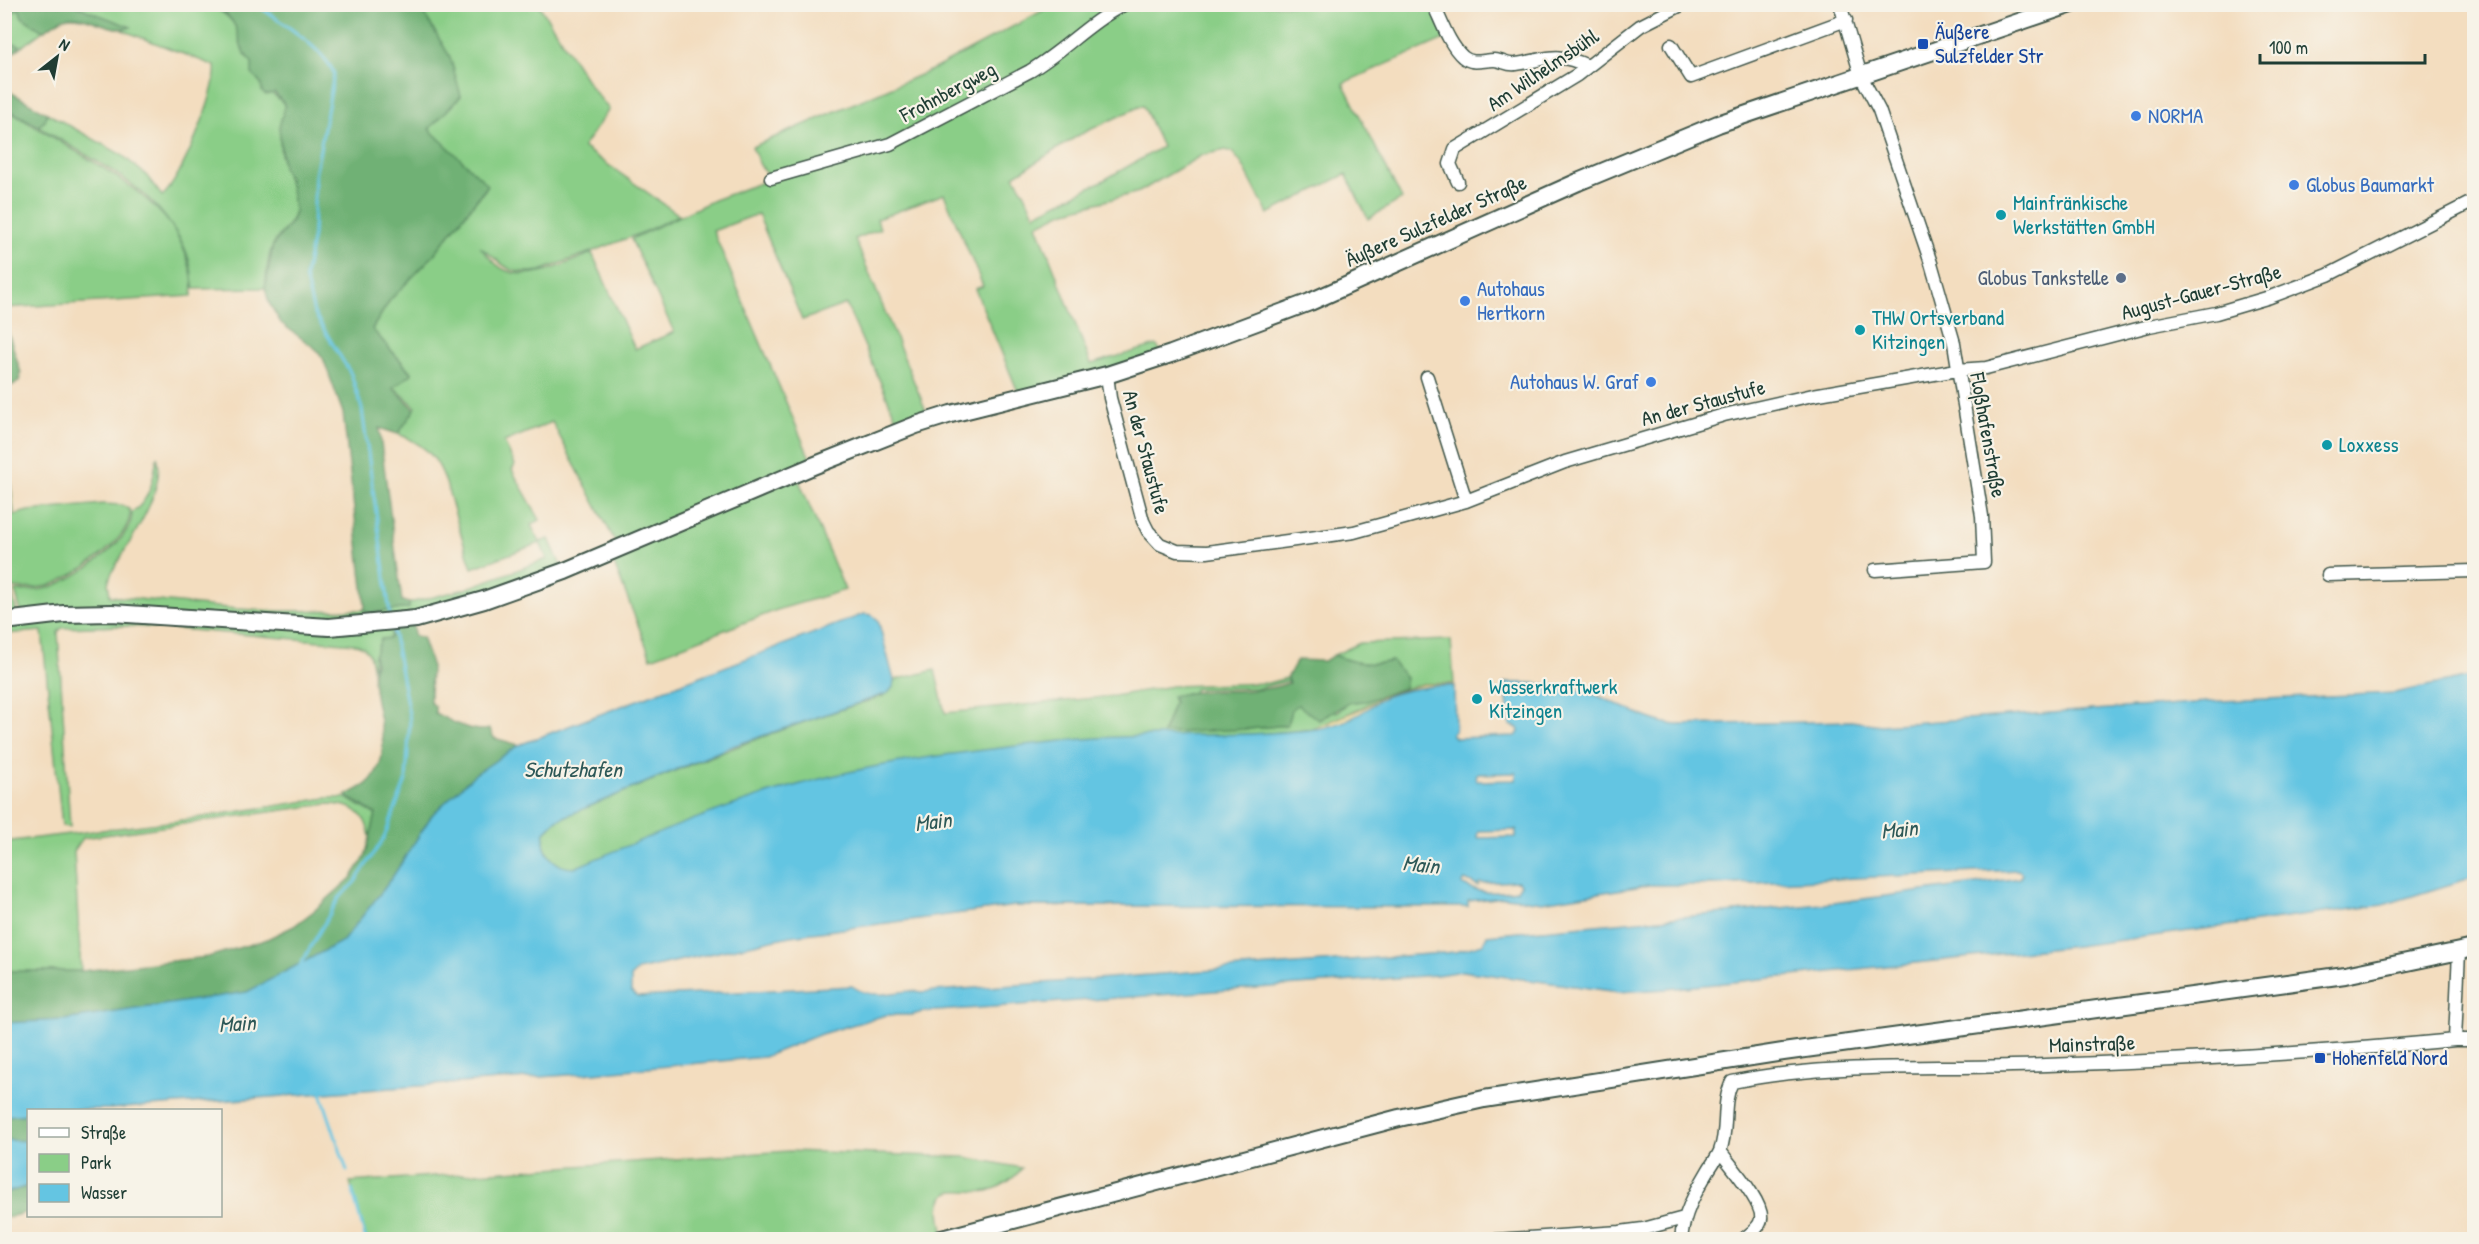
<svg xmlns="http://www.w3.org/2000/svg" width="2479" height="1244" font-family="'Patrick Hand',sans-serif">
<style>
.green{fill:#8ace87;stroke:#54865e;stroke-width:1.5;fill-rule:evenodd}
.forest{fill:#6fb174;stroke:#477754;stroke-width:1.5}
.sand{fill:#eeda9e;stroke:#868c69;stroke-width:1.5}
.water{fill:#64c5e2;stroke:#42818b;stroke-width:1.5;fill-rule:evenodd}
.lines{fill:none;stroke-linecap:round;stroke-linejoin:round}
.stream{stroke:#64c5e2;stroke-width:3}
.street-casing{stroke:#3f5549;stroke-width:15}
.secondary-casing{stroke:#3f5549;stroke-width:20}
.street{stroke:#fff;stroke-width:12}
.secondary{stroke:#fff;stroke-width:16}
.transit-dot{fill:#1a4fb4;stroke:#f7f3e8;stroke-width:2}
.shop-dot{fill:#3f7fe0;stroke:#f7f3e8;stroke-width:2}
.culture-dot{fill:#0f9aa8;stroke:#f7f3e8;stroke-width:2}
.service-dot{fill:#5c6f8a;stroke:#f7f3e8;stroke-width:2}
.labels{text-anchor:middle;stroke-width:4.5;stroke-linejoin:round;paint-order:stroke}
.transit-label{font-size:21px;fill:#164399;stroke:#f7f3e8;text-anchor:start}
.street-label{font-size:21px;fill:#1f3d34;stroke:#f7f3e8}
.shop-label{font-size:21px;fill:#366cbe;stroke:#f7f3e8;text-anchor:start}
.culture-label{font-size:21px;fill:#0d838f;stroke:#f7f3e8;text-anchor:start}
.service-label{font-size:21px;fill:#4e5e75;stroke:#f7f3e8;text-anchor:end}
.water-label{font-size:22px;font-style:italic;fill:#2d5857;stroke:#f7f3e8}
</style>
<rect width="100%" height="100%" fill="#f7f3e8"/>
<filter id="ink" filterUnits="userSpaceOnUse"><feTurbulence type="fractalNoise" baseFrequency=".0167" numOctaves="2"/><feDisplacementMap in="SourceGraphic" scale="12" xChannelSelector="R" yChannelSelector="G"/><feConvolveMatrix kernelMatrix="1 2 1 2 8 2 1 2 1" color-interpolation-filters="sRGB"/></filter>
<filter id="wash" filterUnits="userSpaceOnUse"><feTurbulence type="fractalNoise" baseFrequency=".008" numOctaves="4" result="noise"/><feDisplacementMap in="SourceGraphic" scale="24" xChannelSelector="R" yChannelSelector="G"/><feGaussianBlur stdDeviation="1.35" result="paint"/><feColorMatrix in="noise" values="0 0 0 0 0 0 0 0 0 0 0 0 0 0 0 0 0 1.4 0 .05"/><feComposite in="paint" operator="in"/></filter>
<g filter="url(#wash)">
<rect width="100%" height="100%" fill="#f3ddbf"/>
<path class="green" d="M 73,5 L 210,5 C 222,12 233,18 238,32 C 243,47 239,51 252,62 C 252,86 270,88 285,105 C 280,125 277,148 284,168 C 288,182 297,198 294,213 C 292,225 280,232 274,243 C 267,256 267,274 265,288 L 194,289 C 182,195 108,171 38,126 L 45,121 L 47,113 L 122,155 L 146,175 L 162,196 C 180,183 219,88 215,66 L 122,30 L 130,27 Z
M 419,5 L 539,5 L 591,87 L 609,109 L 583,147 L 679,215 L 644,232 L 540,271 C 505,276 505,264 480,247 C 487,254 495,266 505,270 C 533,282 567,263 592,253 L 635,349 L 674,332 L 631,239 L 714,200 L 771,179 L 760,165 L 752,147 L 934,69 L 1053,5 L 1429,5 L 1447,38 L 1343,83 L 1402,199 L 1368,219 L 1346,174 L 1268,214 L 1242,164 L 1232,152 L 1226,150 L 1202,155 L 1139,192 L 1063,212 L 1037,225 L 1091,364 L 1156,345 L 1163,354 L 1019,394 L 975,289 L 983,286 L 944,194 L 877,219 L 880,229 L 855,239 L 929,418 L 901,429 L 846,304 L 802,320 L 758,214 L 713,231 L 812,463 L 617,545 L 552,422 L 504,442 L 515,465 L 512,470 L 540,520 L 531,525 L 540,542 L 549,539 L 562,568 L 387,621 L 21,612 L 15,591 C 26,591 37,591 48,588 C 75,580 133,542 132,512 C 151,501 154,475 157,456 C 167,490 129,542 112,572 L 108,583 L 110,596 L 237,609 L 280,611 L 364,610 L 370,613 L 409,608 L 409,603 L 465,589 L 547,559 L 540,543 L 472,568 C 466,550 460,532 455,514 C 443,474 442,451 398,434 L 416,407 L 394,387 L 412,373 L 372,329 L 390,300 L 431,258 L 488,186 L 429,129 L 461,96 L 450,57 ZM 1143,105 L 1162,147 L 1104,180 L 1034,215 L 1025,194 L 1014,176 L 1079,135 Z
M 20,8 L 22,17 L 43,31 L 17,50 L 19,45 L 11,43 L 6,39 L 9,33 L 5,35 L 5,17 Z
M 5,109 C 28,122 49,135 72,149 C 124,180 201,224 192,296 L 5,308 Z
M 4,428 L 14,512 L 5,515 L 4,515 Z
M 797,476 L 845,590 L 780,609 L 651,658 L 611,556 Z
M 103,504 L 122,505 L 130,510 C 133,540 73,578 48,586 C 34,589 20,590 6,587 L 5,517 L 28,511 Z
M 5,591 L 11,592 L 17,613 L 5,619 Z
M 64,616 L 394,625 L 390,638 L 381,640 L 374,656 L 373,674 C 371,660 371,647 355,644 L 167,628 L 122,626 L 62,628 L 58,632 L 70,827 L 62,826 L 42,631 L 5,634 L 5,623 Z
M 1451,640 L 1454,684 L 1423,684 L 1397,691 L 1315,729 L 1261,734 L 1115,738 L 867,769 L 802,784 L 761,796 L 574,868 C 554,868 540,851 545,832 L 557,820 C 665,774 772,730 884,696 L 893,687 L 894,680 L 935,670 L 945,713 L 1114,696 L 1172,686 L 1268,683 L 1287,678 L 1288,681 L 1259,688 L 1194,689 L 1194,692 L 1172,696 L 1174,702 L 1163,732 L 1249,729 L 1287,725 L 1291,710 L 1298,705 L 1337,712 L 1350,702 L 1367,701 L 1404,687 L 1392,661 C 1372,666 1354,664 1334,655 L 1360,643 Z
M 326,798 L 346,798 L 376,815 L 370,837 C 366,812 352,804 327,804 L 83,838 L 74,851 L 81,971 L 5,971 L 4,842 L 176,821 Z
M 789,1151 L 965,1157 L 1022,1168 C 1014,1179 1002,1187 988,1191 C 978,1193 966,1190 955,1191 C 933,1193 941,1223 945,1238 L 938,1240 L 366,1239 L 350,1182 Z"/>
<path class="forest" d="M 5,4 L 73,5 L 131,27 C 109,34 87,12 64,18 C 57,21 50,27 43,31 L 22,17 L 19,8 L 5,17 Z
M 210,5 L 419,5 L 450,57 L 461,96 L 429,129 L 488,185 L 431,258 L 390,300 L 372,329 L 412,374 L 393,388 L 415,409 L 398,434 L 379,428 L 402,601 L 409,603 L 409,608 L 370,613 L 364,610 L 365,605 L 343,413 L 323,358 L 317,350 L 281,323 L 269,303 L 265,288 L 273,245 L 292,221 L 295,212 L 289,179 L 283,168 L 281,146 L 279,127 L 285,105 L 275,93 L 266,95 L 262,92 L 261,84 L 252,74 L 252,62 C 235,47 243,30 227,15 C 223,11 215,8 210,5 Z
M 9,32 L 6,39 L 11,43 L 20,45 L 17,50 L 5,58 L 5,35 Z
M 5,89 L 47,113 L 45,121 L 38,126 L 5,108 Z
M 5,322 L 21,373 L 19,381 L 5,390 Z
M 413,622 L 414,636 L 422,637 L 431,664 L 430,702 L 435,706 L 435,713 C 451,721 473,734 490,729 L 494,738 L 519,745 L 474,775 L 432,815 L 390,881 L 343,941 L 247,992 L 64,1020 L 5,1023 L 5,971 L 81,971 L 208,957 L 265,940 L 294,926 L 315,910 L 351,878 L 365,857 L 376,814 L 346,796 C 357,788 367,788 375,774 C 394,744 372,706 373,674 C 374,667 377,663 374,656 L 381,639 L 390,638 L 394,625 Z
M 1334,655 C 1354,664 1372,666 1392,661 L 1406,678 L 1404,688 L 1367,701 L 1350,702 L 1319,720 L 1298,705 L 1291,710 L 1287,725 L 1249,729 L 1163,733 L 1174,702 L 1172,696 C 1210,686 1250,697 1289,683 L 1287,678 L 1297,660 L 1324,661 Z
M 28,1114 L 28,1141 L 5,1140 L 5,1116 Z
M 28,1186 L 28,1212 L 5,1218 L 5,1193 Z"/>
<path class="sand" d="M 1423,684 L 1454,684 L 1454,686 C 1429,686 1404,689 1381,700 C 1377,702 1374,706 1370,709 C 1357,718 1329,731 1314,728 L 1363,708 L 1381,697 Z"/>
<path class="water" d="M 864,614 L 872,615 L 878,620 L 894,680 L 893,687 L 888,693 L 730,747 L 557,820 L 545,832 C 540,851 554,868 574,868 C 648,837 724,805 801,784 C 883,761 969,751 1053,742 C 1138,732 1224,739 1309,730 C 1334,727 1357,718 1375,703 C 1392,690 1433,685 1454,686 L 1455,730 L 1451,734 L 1455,738 L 1516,736 L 1519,732 L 1518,728 L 1510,725 L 1505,683 C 1538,682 1567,685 1598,696 C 1624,706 1648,722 1677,725 L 1851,721 L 1881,725 L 2222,701 L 2395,693 L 2474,676 L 2474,877 L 2383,905 L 2077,946 L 1667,989 L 1619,992 L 1462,971 L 1437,975 L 923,1012 L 912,1015 L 886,1015 L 821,1034 L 764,1057 L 594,1073 L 110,1109 L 28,1110 L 28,1114 L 5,1116 L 5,1023 L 64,1020 L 247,992 L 343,941 L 390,881 L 432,815 L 474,775 L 519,745 ZM 1516,773 L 1516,780 L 1476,781 L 1477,774 ZM 1516,830 L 1516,837 L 1477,838 L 1478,831 ZM 2018,870 L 2022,873 L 2020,878 L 1833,903 L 1487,935 L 1483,944 L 1455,952 L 922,992 C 901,986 878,1004 852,986 L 637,997 L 631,991 L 631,976 L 638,970 L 790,936 L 1015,906 L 1468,907 L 1468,901 L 1506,897 L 1542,902 L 1649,885 L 1714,885 ZM 1465,880 L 1478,886 L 1479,883 L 1518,881 L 1521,884 L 1517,890 C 1498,893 1479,895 1462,884 Z
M 5,1140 L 28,1141 L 28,1186 L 5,1193 Z"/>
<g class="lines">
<path class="stream" d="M 255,4 C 276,18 327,51 334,74 L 315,176 L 313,235 L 305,277 L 314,313 L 351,374 L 362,409 L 390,614
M 299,967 L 339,898 L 355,882 L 384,838 L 406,780 L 410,720 L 393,631
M 321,1093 L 347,1171
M 352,1189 L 366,1240"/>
</g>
</g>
<g filter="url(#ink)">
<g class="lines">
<defs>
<path id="street" d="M 1433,4 C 1441,20 1449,45 1463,57 C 1473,65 1482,60 1494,60 C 1502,60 1508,66 1516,64 C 1549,59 1555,51 1588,66
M 1840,4 L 1861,76 L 1879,110 L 1931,263 L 1954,343 L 1982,516 L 1984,562 L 1875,570
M 1671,45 L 1691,77 L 1846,20
M 771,178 L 890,144 L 1030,71 C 1065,50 1089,22 1125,4
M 1458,182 L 1450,164 L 1455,149 L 1577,75 L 1640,26 L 1683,4
M 1107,375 L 1110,398 L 1143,521 L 1148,531 L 1160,544 L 1177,551 L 1207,552 L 1354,532 L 1466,501 L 1565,462 L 1724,415 L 1813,395 L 1957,370 L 1986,368 L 2149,326 L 2216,313 L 2270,297 L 2328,275 L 2474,201
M 1427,377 L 1466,501
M 2328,575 L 2474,571
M 2455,1040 L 2474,1040
M 1720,1151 C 1730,1165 1764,1203 1761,1219 C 1760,1228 1749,1234 1743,1240
M 1496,1240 L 1620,1232 L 1643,1229 L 1684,1218
M 1681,1240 C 1683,1214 1695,1193 1708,1171 C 1712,1164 1717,1158 1720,1151 C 1729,1128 1721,1104 1732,1082 C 1824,1063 1918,1069 2012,1066 C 2160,1062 2307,1054 2455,1040 L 2459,951"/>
<path id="secondary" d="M 4,621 L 64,614 L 112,613 L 329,627 L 416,619 L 484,600 L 565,571 L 813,466 L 916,425 L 951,414 L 1107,375 L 1171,354 L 1310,302 L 1578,182 L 1718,124 L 2072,4
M 938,1240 L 1399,1118 L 1484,1099 L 1783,1052 L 2345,975 L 2474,948"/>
</defs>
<use href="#street" class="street-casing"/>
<use href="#secondary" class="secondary-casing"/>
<use href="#street" class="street"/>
<use href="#secondary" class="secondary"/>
</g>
</g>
<g class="transit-dot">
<rect x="1917" y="38" width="12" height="12" rx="3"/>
<rect x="2314" y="1052" width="12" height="12" rx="3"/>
</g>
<g class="shop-dot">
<circle cx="2136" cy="116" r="6"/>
<circle cx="2294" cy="185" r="6"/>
<circle cx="1465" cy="301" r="6"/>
<circle cx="1651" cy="382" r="6"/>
</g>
<g class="culture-dot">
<circle cx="2001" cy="215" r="6"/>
<circle cx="1860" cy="330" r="6"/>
<circle cx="2327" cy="445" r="6"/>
<circle cx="1477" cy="699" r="6"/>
</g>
<circle class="service-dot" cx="2121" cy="278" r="6"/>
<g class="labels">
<g class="transit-label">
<text x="1935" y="39">Äußere<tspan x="1935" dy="24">Sulzfelder Str</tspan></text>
<text x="2332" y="1065">Hohenfeld Nord</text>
</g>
<g class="street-label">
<text transform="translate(1543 70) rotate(-34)" y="7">Am Wilhelmsbühl</text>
<text transform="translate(948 92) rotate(-28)" y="7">Frohnbergweg</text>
<text transform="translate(1436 221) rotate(-24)" y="7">Äußere Sulzfelder Straße</text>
<text transform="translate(2201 292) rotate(-15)" y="7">August-Gauer-Straße</text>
<text transform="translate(1703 403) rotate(-15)" y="7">An der Staustufe</text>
<text transform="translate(1988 435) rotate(80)" y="7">Floßhafenstraße</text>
<text transform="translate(1146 452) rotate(75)" y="7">An der Staustufe</text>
<text transform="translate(2092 1044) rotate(-2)" y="7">Mainstraße</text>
</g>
<g class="shop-label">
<text x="2148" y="123">NORMA</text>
<text x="2306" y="192">Globus Baumarkt</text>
<text x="1477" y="296">Autohaus<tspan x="1477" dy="24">Hertkorn</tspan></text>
<text x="1639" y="389" text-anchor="end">Autohaus W. Graf</text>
</g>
<g class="culture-label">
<text x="2013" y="210">Mainfränkische<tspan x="2013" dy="24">Werkstätten GmbH</tspan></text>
<text x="1872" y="325">THW Ortsverband<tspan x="1872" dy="24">Kitzingen</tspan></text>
<text x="2339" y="452">Loxxess</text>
<text x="1489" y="694">Wasserkraftwerk<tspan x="1489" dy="24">Kitzingen</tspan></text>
</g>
<g class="service-label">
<text x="2109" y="285">Globus Tankstelle</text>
</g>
<g class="water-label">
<text x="573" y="777">Schutzhafen</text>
<text transform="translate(933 821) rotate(-7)" y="8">Main</text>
<text transform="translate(1899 829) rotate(-6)" y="8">Main</text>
<text transform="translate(1421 864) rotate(6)" y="8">Main</text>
<text transform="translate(237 1023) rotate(-4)" y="8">Main</text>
</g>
</g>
<rect width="2479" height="1244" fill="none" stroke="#f7f3e8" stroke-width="24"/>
<rect x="27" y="1109" width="195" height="108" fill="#f7f3e8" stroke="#a1aaa0" stroke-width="1.5"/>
<rect x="39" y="1128" width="30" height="9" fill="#ffffff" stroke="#a1aaa0" stroke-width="1.5"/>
<text x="81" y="1139" font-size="18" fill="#1f3d34">Straße</text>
<rect x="39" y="1154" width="30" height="18" fill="#8ace87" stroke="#a1aaa0" stroke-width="1.5"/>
<text x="81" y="1169" font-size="18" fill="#1f3d34">Park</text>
<rect x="39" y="1184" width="30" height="18" fill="#64c5e2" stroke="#a1aaa0" stroke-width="1.5"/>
<text x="81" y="1199" font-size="18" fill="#1f3d34">Wasser</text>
<g transform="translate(57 57) rotate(31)" stroke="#f7f3e8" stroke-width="4.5" paint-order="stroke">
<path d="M0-4.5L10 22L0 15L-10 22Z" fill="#1f3d34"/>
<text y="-9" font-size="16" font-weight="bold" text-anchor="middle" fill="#1f3d34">N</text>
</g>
<path d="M2260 54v9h165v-9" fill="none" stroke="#1f3d34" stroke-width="3"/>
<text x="2269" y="54" font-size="18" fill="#1f3d34" stroke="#f7f3e8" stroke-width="4.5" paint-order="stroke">100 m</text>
</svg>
